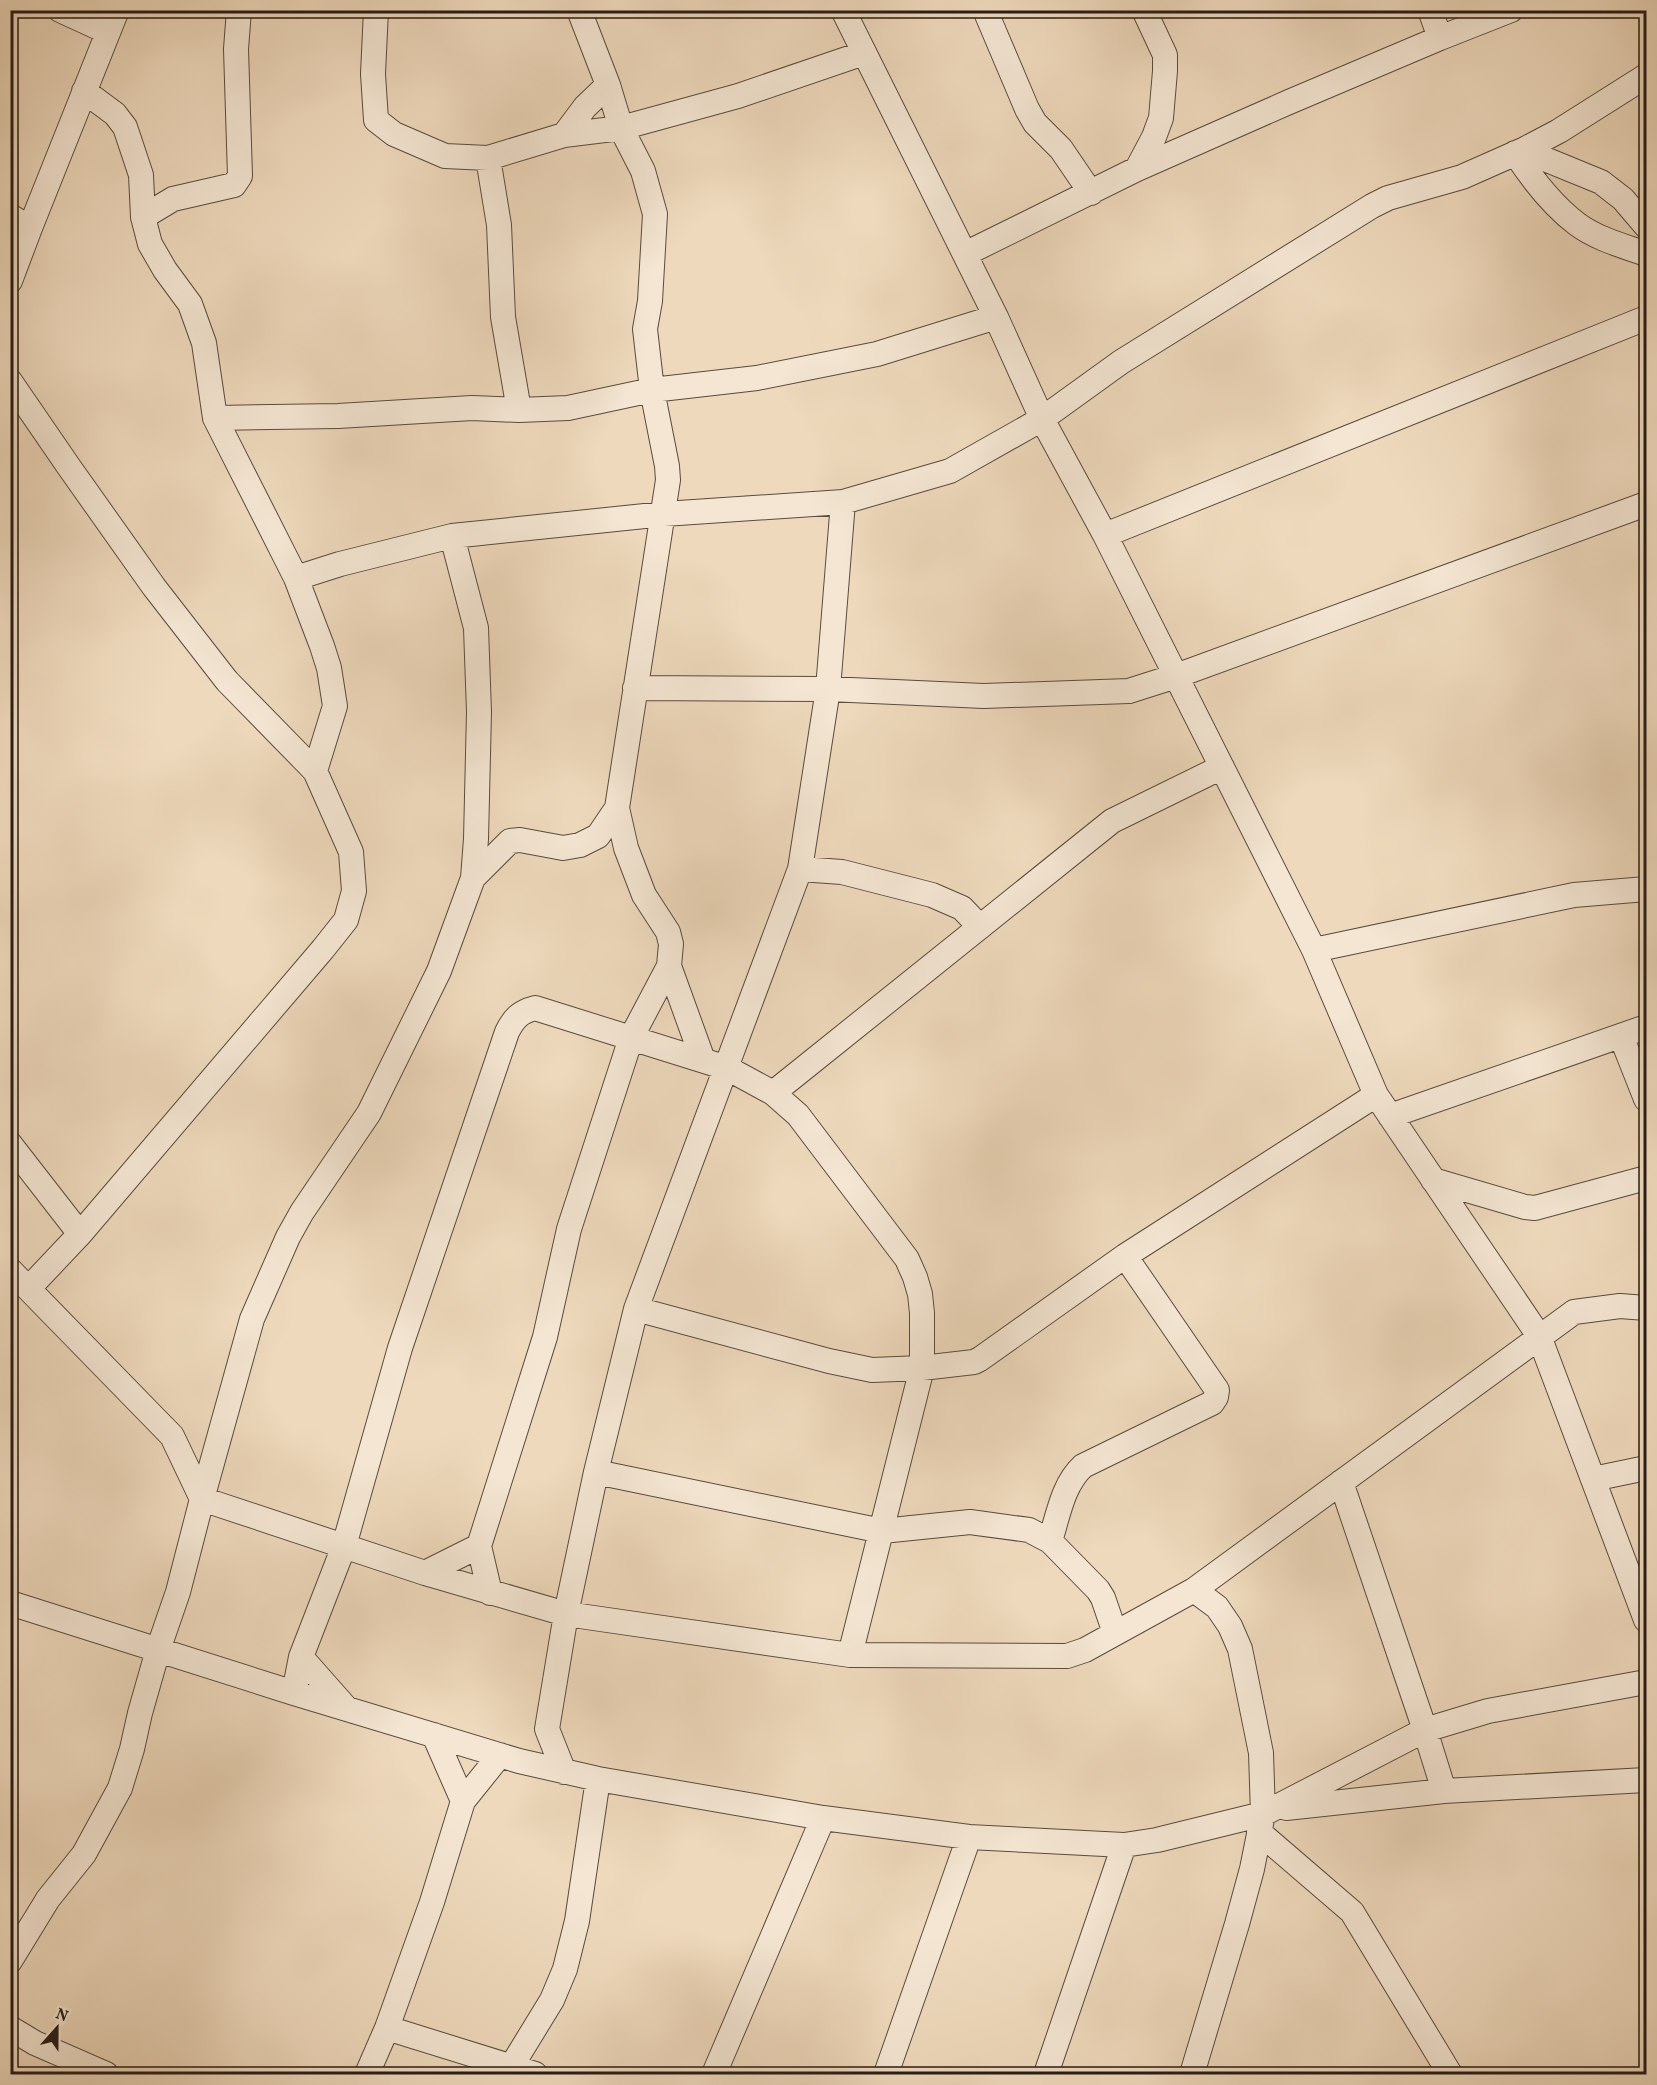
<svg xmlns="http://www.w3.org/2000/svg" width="1657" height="2085" font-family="Vollkorn,serif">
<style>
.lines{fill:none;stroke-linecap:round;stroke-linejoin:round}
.minor-casing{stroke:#594b40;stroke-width:26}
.minor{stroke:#f4e6d3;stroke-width:24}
</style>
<rect width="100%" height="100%" fill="#eed9bc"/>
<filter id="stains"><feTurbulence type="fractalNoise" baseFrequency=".00333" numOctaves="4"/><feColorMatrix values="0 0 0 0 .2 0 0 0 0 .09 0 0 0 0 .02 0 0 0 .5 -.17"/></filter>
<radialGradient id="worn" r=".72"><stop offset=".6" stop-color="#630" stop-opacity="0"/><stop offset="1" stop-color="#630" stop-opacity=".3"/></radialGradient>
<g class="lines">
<defs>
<path id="minor" d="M 60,10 L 108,32
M 376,10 L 373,74 L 376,120 L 394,134 L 445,156 L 488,158 L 564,135 L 621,128 L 738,96 L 864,53
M 843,10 L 996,317 L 1042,419 L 1105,535 L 1314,950 L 1376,1095 L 1539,1336 L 1646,1620
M 985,10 L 1027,109 L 1035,123 L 1061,149 L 1091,193
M 1430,10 L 1440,38
M 84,91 L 115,114 L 125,127 L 141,175 L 143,217 L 150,244 L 165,270 L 190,304 L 204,343 L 215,418 L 296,578 L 322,646 L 329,668 L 335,706 L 315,771
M 564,135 L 585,107 L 608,85
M 1523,150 L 1601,182 L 1623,199 L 1646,226
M 1515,153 C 1532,179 1552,205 1577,224 C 1597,239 1624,246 1646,254
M 1137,169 L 1154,137 L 1161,118 L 1165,71 L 1165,55 L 1144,10
M 10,216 L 30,228 L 10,281
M 143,217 L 173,199 L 234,185 L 240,176 L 236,49 L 239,10
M 30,228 L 117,10
M 965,254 L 1137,169 L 1289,102 L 1440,38 L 1511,10
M 10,381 L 69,467 L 154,587 L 227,681 L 315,771 L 351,852 L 354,891 L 346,920 L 323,949 L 80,1234 L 29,1288
M 519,410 L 568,408 L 652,390 L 757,378 L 877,354 L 996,317
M 215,418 L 338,416 L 472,408 L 519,410 L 503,317 L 499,225 L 488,158
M 1105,535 L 1646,318
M 452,536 L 476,628 L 479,712 L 476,839 L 473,878 L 439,971 L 369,1113 L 302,1212 L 288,1237 L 252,1319 L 202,1499 L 425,1573 L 566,1614 L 850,1655 L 1067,1656 L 1085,1650 L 1194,1590 L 1574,1312 L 1620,1306 L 1646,1308
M 296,578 L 340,564 L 452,536 L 664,514 L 843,502 L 950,471 L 1042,419 L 1121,362 L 1372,206 L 1388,198 L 1462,177 L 1523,150 L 1559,131 L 1646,76
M 635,688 L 828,689 L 984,696 L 1129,691 L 1176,676 L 1646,504
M 800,869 L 842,872 L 932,895 L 962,908 L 980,927
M 473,878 L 510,841 L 520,840 L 563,848 L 580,845 L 598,836 L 617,808
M 1314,950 L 1574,895 L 1646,889
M 669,966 L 703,1060
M 1621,1036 L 1646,1099
M 773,1093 L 1112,821 L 1222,767
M 1390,1116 L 1646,1027
M 10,1144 L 80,1234
M 1433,1180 L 1525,1207 L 1535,1208 L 1646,1178
M 10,1270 L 172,1436 L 202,1499 L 178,1592 L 158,1650 L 140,1713 L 132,1749 L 120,1788 L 84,1854 L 48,1899 L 10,1961
M 636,1309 L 829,1361 L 872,1370 L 922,1368 L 974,1362 L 980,1359 L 1125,1256 L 1376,1095
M 596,1472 L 882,1531 L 970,1522 L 1029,1530 L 1050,1541 L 1098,1590 L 1103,1598 L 1115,1633
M 1593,1479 L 1646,1468
M 1341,1482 L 1425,1730 L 1444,1791
M 1050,1541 C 1058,1516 1063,1484 1083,1466 L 1212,1403 L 1216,1397 L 1217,1390 L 1125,1256
M 425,1573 L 479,1546
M 490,1593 L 479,1546 L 545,1337 L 569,1229 L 631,1038 L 669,966 L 671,944 L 668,932 L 644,895 L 626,848 L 617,808 L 668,480 L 667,466 L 652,390 L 645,329 L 650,301 L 655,214 L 643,171 L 621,128 L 608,85 L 579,10
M 10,1603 L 294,1693 L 519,1761 L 598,1779 L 823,1818 L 969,1837 L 1124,1845 L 1157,1840 L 1263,1814 L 1425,1730 L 1488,1711 L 1646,1682
M 301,1657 L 347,1709
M 294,1693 L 301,1657 L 344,1546 L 400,1348 L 507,1032 C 514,1018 520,1012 535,1008 L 727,1068 L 773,1093 L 798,1115 L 907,1259 L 915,1277 L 920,1294 L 922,1313 L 922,1368 L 850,1655
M 434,1735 L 463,1801
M 564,1772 L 547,1729 L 566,1614 L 596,1472 L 636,1309 L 800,869 L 828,689 L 843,502
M 1286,1808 L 1444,1791 L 1646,1780
M 1259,1832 L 1352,1912 L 1450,2074
M 10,2028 L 35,2043 L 106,2074
M 387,2028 L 535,2074
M 367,2074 L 387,2028 L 432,1902 L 463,1801 L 500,1755
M 509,2074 L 511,2067 L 552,2000 L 565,1969 L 577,1921 L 598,1779
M 714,2074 L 823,1818
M 886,2074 L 969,1837
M 1046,2074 L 1124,1845
M 1192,2074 L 1237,1924 L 1252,1869 L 1263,1814 L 1261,1753 L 1240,1649 L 1230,1626 L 1217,1607 L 1194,1590"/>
</defs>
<use href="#minor" class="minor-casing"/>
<use href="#minor" class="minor"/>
</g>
<rect width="1657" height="2085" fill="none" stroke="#eed9bc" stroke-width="36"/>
<rect x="12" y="12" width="1633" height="2061" fill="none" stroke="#271c17" stroke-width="3"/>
<rect x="18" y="18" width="1621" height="2049" fill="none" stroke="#271c17" stroke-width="1.5"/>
<g transform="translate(57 2028) rotate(21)" stroke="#f4e6d3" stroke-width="4.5" paint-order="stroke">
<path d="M0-4.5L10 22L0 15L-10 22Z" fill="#271c17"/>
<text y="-9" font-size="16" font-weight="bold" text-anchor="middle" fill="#271c17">N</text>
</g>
<rect width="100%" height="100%" filter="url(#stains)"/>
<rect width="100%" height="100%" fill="url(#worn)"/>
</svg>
